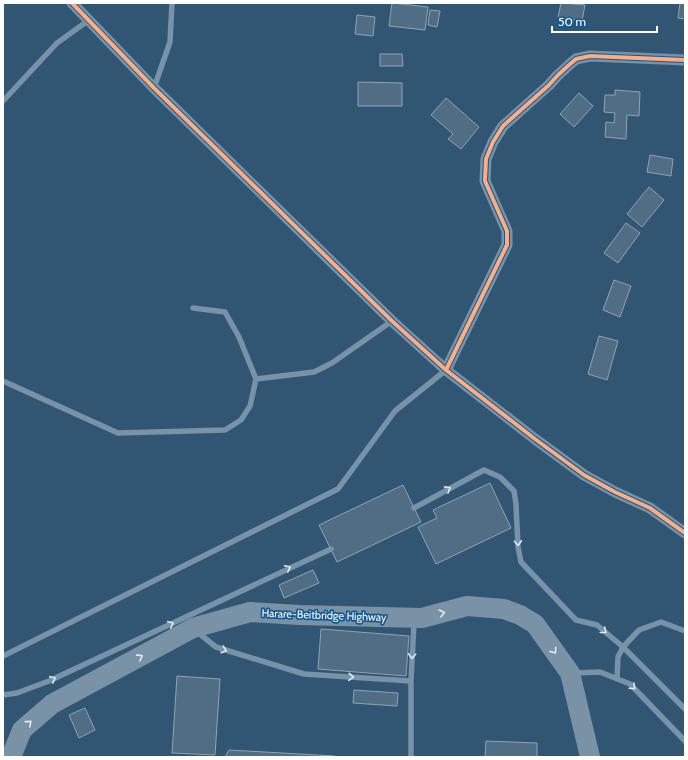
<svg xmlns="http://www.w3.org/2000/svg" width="688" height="760" font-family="Cabin,sans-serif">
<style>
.building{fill:#506d84;stroke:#8da4b5}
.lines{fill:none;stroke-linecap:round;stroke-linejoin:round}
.lane{stroke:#7892a7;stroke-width:5.5}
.street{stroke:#7892a7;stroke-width:11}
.highway{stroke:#7a92a6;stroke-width:20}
.cycleway-casing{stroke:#16598e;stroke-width:6}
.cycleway{stroke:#ffac80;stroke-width:4}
.oneway{stroke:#e4e9ed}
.labels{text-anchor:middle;stroke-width:3.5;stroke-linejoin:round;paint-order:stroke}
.street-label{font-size:11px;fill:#fff;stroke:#16598e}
</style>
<rect width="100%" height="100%" fill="#315673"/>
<path class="building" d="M 392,3 L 428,7 L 425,30 L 389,26 Z
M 561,3 L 585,5 L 582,21 L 558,17 Z
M 680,3 L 685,3 L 685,19 L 678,18 Z
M 430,10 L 440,11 L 437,27 L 428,25 Z
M 357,15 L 375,17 L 373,36 L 355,34 Z
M 380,54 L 402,54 L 403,66 L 380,66 Z
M 358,82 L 402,83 L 402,106 L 358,106 Z
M 615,90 L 640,92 L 639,116 L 627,115 L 626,139 L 605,137 L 606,122 L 614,123 L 615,113 L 604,112 L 605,95 L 615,95 Z
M 579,93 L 593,106 L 574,127 L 560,114 Z
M 446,98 L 479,127 L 461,149 L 448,139 L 453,134 L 431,115 Z
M 650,155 L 673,159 L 671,176 L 647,172 Z
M 649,187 L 664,200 L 642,227 L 627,214 Z
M 626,223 L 640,233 L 618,263 L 604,253 Z
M 614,280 L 631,286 L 620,317 L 603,310 Z
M 599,336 L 618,341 L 607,380 L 588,374 Z
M 490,483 L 511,528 L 436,564 L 418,527 L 437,518 L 433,510 Z
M 403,485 L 421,522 L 337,562 L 319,525 Z
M 313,570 L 319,583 L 284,598 L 279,585 Z
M 321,629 L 409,636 L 406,676 L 318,669 Z
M 177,676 L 220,679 L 215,755 L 172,753 Z
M 354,690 L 398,693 L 397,706 L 353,703 Z
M 85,708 L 95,730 L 79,738 L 69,715 Z
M 486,741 L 537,743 L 537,757 L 485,757 Z
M 229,750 L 335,756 L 335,757 L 225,757 Z"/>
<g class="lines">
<path class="lane" d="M 154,88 L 170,42 L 172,3
M 3,101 L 57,43 L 89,20
M 256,379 L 314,372 L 332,363 L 392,321
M 3,381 L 118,433 L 225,430 L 241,420 L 250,406 L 256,379 L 239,337 L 225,312 L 193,308
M 414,508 L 484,470 L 500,477 L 514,491 L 516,504 L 518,547 L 521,562 L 576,620 L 597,625 L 623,647 L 685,709
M 196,631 L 216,647 L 304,674 L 411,681
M 3,656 L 338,489 L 395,411 L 446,370
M 574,673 L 600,672 L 630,684 L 685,741
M 617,679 L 618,657 L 623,647 L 639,630 L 661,622 L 685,631
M 3,695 L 17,693 L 49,681 L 331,549
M 411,757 L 411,681 L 414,622"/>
<path class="street" d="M 72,3 L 154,88 L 392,321 L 446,370 L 535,439 L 584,475 L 615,492 L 650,508 L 685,533
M 446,370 L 507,245 L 507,231 L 485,181 L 486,159 L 493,142 L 503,126 L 549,85 L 557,76 L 569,65 L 576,59 L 590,56 L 685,60"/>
<path class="highway" d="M 11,757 L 22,730 L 52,704 L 193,628 L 250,612 L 299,615 L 422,618 L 467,606 L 504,609 L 520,615 L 535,624 L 570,673 L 590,757"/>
<defs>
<path id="cycleway" d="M 72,3 L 154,88 L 392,321 L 446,370 L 535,439 L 584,475 L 615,492 L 650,508 L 685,533
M 446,370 L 507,245 L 507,231 L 485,181 L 486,159 L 493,142 L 503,126 L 549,85 L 557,76 L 569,65 L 576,59 L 590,56 L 685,60"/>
</defs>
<use href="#cycleway" class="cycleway-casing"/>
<use href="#cycleway" class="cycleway"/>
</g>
<defs><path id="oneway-chevron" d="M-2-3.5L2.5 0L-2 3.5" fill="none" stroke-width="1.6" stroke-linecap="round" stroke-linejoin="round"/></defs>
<g class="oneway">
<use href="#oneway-chevron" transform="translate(448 489) rotate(-29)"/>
<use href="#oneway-chevron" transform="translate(518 543) rotate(86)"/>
<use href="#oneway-chevron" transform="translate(288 568) rotate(-25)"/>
<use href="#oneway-chevron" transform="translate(442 613) rotate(-14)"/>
<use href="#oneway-chevron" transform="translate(171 624) rotate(-25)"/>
<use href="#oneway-chevron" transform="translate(604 631) rotate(39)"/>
<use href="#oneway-chevron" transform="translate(224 650) rotate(17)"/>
<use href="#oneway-chevron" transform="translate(554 651) rotate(55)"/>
<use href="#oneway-chevron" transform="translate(412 656) rotate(93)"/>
<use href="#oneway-chevron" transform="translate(140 657) rotate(-28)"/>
<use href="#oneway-chevron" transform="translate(351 677) rotate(4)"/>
<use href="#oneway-chevron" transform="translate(53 679) rotate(-25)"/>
<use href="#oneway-chevron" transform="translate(633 687) rotate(42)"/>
<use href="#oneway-chevron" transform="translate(29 723) rotate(-41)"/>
</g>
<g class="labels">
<g class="street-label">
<text transform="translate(324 615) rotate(2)" y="4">Harare-Beitbridge Highway</text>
</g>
</g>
<rect width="688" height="760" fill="none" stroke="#ffffff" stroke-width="8"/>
<path d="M552 26v6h105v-6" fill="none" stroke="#ffffff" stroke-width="2"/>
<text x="558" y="26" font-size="12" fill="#ffffff" stroke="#16598e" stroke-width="3" paint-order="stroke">50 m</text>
</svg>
